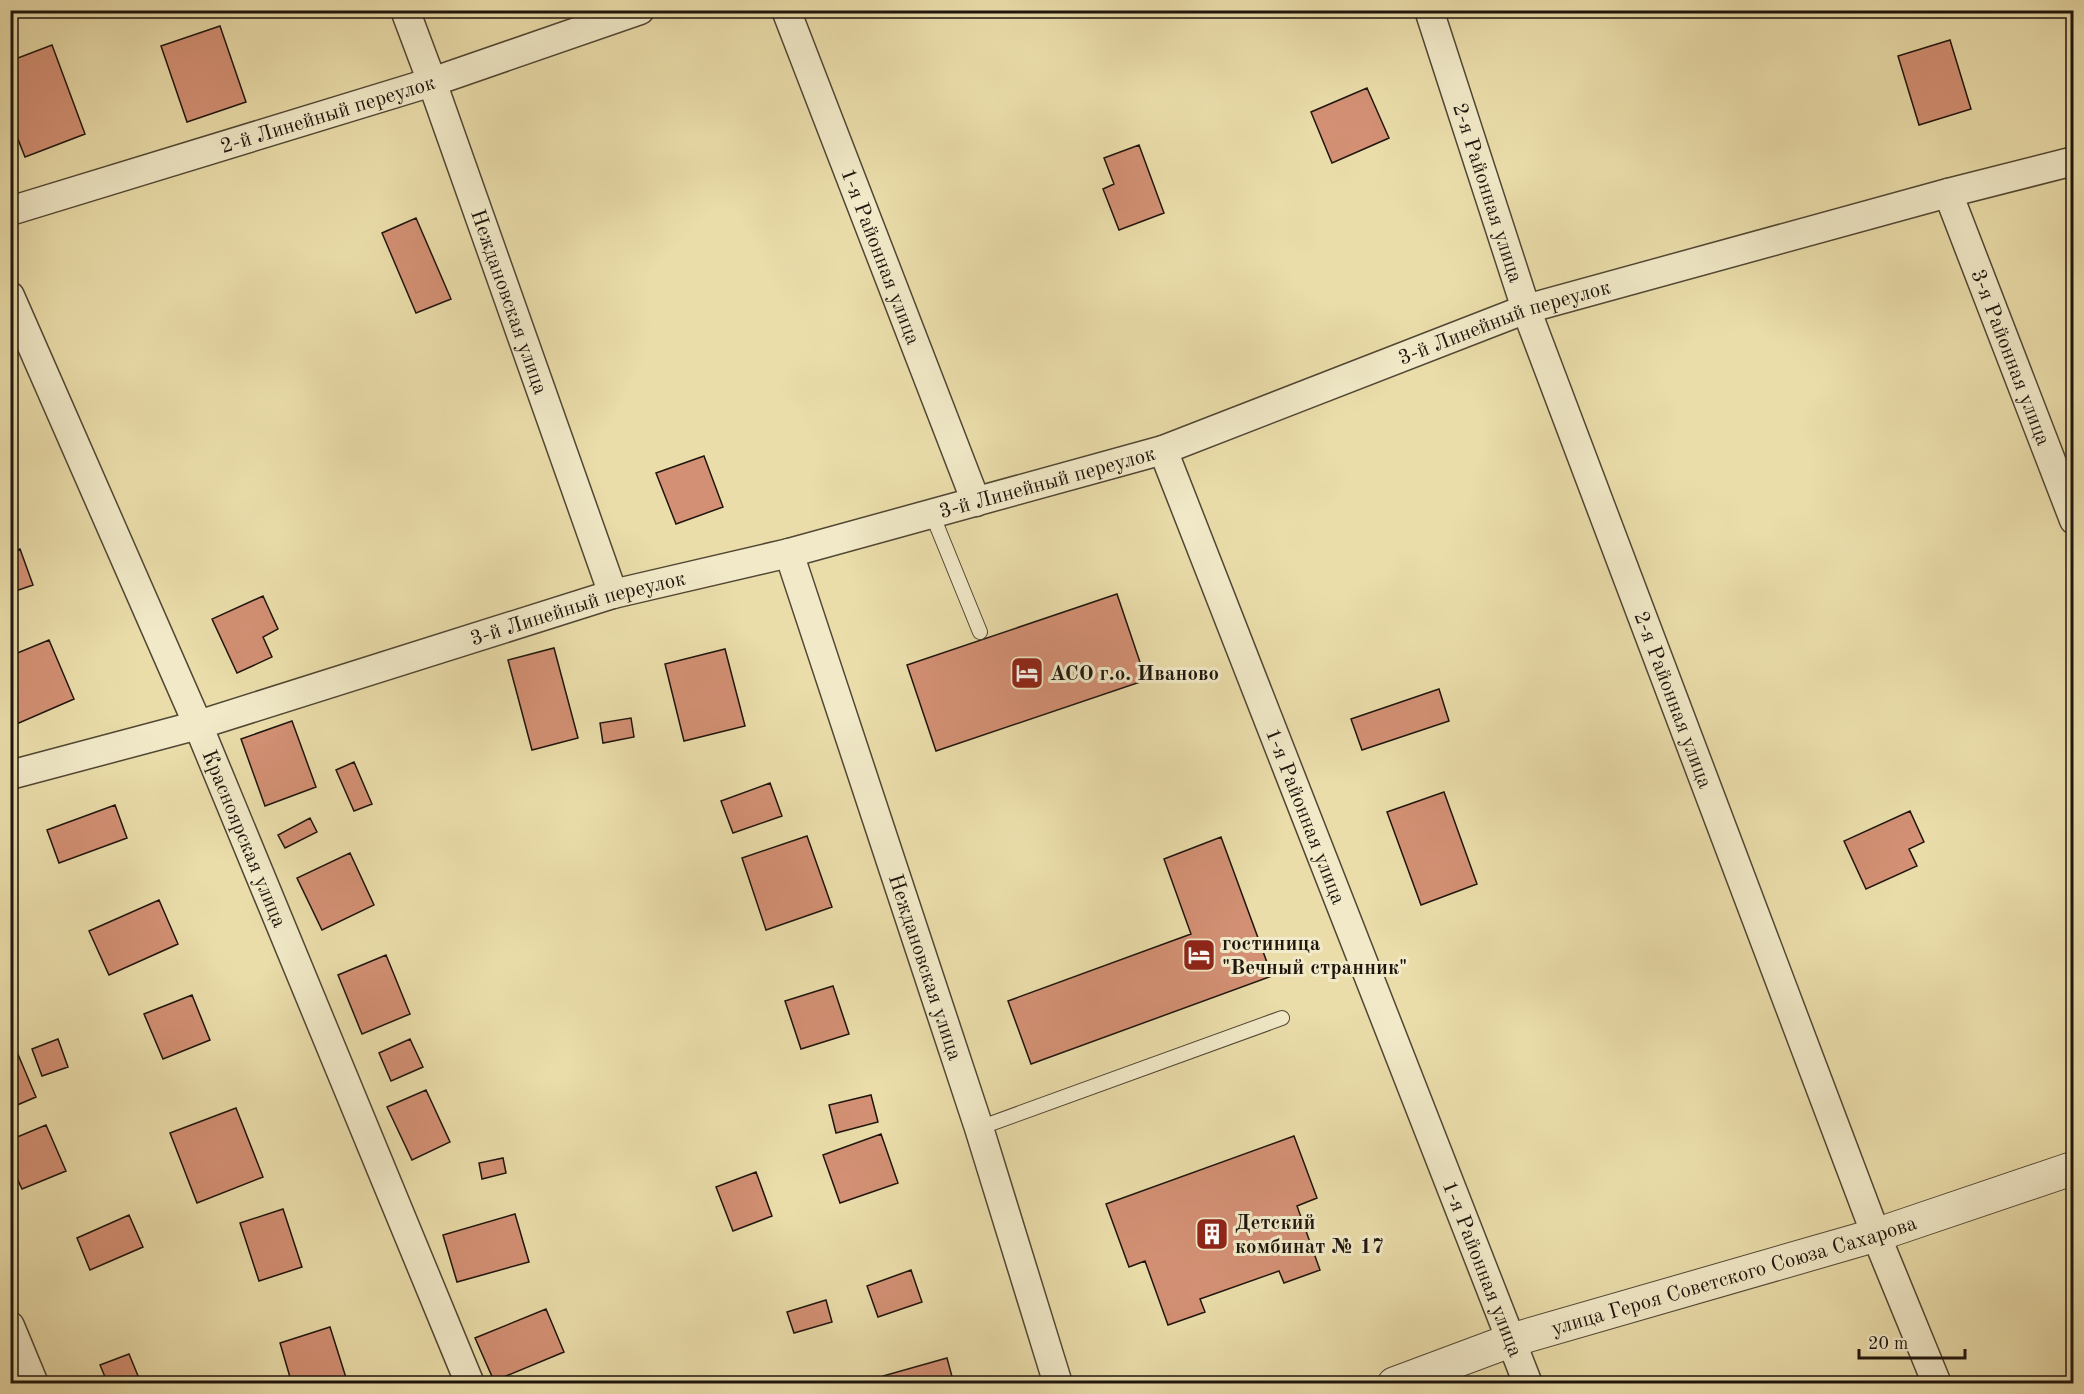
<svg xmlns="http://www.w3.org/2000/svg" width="2084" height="1394" font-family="'Old Standard TT',serif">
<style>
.building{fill:#d39074;stroke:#1e150d;stroke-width:1.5}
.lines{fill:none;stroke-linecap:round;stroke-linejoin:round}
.service-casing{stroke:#514734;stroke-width:16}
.minor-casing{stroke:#514734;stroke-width:31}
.tertiary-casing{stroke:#514734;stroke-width:35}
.service{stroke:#f1e9c8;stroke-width:14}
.minor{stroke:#f1e9c8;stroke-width:28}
.tertiary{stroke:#f1e9c8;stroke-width:33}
.labels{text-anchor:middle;stroke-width:6;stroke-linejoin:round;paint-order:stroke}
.street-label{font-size:21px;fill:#1e150d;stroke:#f1e9c8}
.poi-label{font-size:21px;font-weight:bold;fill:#1e150d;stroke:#f1e9c8;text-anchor:start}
</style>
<rect width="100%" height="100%" fill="#eaddaa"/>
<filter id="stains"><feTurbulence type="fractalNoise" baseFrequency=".00333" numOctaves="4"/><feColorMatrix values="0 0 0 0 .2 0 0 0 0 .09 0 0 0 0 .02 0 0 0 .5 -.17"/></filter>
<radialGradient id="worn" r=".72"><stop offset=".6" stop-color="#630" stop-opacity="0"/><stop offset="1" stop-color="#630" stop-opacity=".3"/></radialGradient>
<path class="building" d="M 220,26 L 246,102 L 187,122 L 161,46 Z
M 1950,40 L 1971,109 L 1919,125 L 1898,56 Z
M 52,45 L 85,134 L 25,157 L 10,119 L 10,61 Z
M 1367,88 L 1389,138 L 1332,163 L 1311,112 Z
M 1139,145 L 1164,213 L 1119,230 L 1103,189 L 1114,184 L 1104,158 Z
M 416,218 L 451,299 L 416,313 L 382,233 Z
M 704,456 L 723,507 L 676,524 L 656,473 Z
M 20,549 L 33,585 L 10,593 L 10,553 Z
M 1117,594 L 1146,680 L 936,751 L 907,665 Z
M 263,596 L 278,629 L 263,637 L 272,657 L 237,673 L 212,619 Z
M 49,640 L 74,699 L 12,726 L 10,721 L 10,656 Z
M 554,648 L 578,738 L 532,750 L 508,660 Z
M 725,649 L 745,726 L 684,741 L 665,664 Z
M 1439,689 L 1449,721 L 1362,750 L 1351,719 Z
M 631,718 L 634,737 L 603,743 L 600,723 Z
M 292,721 L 316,787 L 265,806 L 241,739 Z
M 354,762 L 372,804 L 354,811 L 336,770 Z
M 770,783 L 782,816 L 733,833 L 721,801 Z
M 1444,792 L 1477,884 L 1421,905 L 1387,812 Z
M 115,805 L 127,838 L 59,863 L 47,830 Z
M 1910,811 L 1924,842 L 1909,849 L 1917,866 L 1866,889 L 1844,841 Z
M 310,818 L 317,832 L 285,848 L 278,835 Z
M 807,836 L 832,907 L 766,930 L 742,858 Z
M 1221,837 L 1272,976 L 1031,1064 L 1008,1001 L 1191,934 L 1164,859 Z
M 350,853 L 374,905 L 322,930 L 297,878 Z
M 159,900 L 178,944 L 109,975 L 89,931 Z
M 386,955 L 410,1014 L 362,1034 L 338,975 Z
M 833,986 L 849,1034 L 801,1049 L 785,1001 Z
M 192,995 L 210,1040 L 163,1059 L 144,1014 Z
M 58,1039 L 68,1067 L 42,1076 L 32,1049 Z
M 410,1039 L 423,1067 L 391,1081 L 379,1053 Z
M 17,1052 L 36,1097 L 10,1108 L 10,1055 Z
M 426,1090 L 450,1142 L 412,1160 L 387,1107 Z
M 871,1095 L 878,1122 L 836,1133 L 829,1105 Z
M 236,1108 L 263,1177 L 197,1203 L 170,1133 Z
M 46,1125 L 66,1171 L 22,1189 L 10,1163 L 10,1140 Z
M 881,1134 L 898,1183 L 840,1203 L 823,1155 Z
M 1294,1136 L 1317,1198 L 1297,1206 L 1320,1270 L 1284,1283 L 1279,1271 L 1200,1299 L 1205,1312 L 1168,1325 L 1145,1261 L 1129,1267 L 1106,1204 Z
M 503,1158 L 506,1173 L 482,1179 L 479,1163 Z
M 756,1172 L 772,1216 L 733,1231 L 716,1187 Z
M 283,1209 L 302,1267 L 259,1281 L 240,1223 Z
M 515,1214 L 529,1262 L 457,1282 L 443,1235 Z
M 129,1215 L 143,1247 L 90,1270 L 77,1238 Z
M 911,1270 L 922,1302 L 878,1317 L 867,1286 Z
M 826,1300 L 832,1322 L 794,1333 L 787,1312 Z
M 546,1309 L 564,1352 L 494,1381 L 475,1338 Z
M 330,1327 L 348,1384 L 292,1384 L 280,1343 Z
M 129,1354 L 141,1383 L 108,1384 L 100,1365 Z
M 947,1358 L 954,1384 L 885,1384 L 883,1376 Z"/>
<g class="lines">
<defs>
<path id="service" d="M 932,514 L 980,632
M 979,1128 L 1282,1018"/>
<g id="minor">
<path id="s1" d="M 405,10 L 432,82 L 613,594"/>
<path id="s2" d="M 786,10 L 976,502"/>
<path id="s3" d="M 1429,10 L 1526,309 L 1876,1235 L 1937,1384"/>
<path id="s4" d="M 1948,193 L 2074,520"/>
<path id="s5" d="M 10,211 L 432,82 L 640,10"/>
<path id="s6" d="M 10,296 L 198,725 L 470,1384"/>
<path id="s7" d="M 1163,450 L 1528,1384"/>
<path id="s8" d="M 789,553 L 979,1128 L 1058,1384"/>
<path id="s9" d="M 10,775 L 198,725 L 613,594 L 789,553 L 1163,450 L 1526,309 L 1948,193 L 2074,161"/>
<path d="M 10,1326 L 34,1384"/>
</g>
<g id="tertiary">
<path id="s10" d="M 1394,1384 L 1512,1340 L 1876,1235 L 2074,1168"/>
</g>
</defs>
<use href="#service" class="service-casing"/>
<use href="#minor" class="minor-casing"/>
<use href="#tertiary" class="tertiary-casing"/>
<use href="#service" class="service"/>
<use href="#minor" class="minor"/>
<use href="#tertiary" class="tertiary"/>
</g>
<defs>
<symbol id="hotel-square" viewBox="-11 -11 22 22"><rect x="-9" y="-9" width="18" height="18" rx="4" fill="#8f2418" stroke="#f1e9c8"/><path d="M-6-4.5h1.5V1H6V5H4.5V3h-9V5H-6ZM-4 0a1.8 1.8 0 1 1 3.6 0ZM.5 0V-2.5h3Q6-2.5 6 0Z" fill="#fff"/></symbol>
<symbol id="building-square" viewBox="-11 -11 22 22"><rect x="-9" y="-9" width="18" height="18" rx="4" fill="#8f2418" stroke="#f1e9c8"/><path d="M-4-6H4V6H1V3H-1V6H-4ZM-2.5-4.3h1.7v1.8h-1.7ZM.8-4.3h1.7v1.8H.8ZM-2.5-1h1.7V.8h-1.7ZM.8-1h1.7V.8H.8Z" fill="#fff"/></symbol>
</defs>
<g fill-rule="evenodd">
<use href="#hotel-square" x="1008" y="654" width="38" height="38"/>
<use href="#hotel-square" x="1180" y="936" width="38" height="38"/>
<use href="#building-square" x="1193" y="1215" width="38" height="38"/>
</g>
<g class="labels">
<g class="street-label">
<text dy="7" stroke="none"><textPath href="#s5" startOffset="332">2-й Линейный переулок</textPath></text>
<text dy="7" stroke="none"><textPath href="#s3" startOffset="192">2-я Районная улица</textPath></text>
<text dy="7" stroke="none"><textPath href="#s2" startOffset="264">1-я Районная улица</textPath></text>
<text dy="7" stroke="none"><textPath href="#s1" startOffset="310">Неждановская улица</textPath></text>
<text dy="7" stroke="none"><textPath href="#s9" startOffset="1563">3-й Линейный переулок</textPath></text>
<text dy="7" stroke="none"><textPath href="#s4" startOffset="176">3-я Районная улица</textPath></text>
<text dy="7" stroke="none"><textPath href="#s9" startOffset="1078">3-й Линейный переулок</textPath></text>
<text dy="7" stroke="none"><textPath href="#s9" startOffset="592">3-й Линейный переулок</textPath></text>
<text dy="7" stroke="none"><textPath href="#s3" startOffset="732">2-я Районная улица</textPath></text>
<text dy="7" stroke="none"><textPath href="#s7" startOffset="393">1-я Районная улица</textPath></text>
<text dy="7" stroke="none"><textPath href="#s6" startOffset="591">Красноярская улица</textPath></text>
<text dy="7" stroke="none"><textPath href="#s8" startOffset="436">Неждановская улица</textPath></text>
<text dy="7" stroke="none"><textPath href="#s7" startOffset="879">1-я Районная улица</textPath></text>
<text dy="7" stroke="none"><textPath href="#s10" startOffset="357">улица Героя Советского Союза Сахарова</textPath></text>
</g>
<g class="poi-label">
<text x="1050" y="680">АСО г.о. Иваново</text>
<text x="1222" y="950">гостиница<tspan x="1222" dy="24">"Вечный странник"</tspan></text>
<text x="1235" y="1229">Детский<tspan x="1235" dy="24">комбинат № 17</tspan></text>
</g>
</g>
<rect width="2084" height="1394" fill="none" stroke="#eaddaa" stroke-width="36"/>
<rect x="12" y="12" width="2060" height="1370" fill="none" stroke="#1e150d" stroke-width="3"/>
<rect x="18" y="18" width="2048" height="1358" fill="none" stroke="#1e150d" stroke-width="1.5"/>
<path d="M1859 1349v9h106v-9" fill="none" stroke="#1e150d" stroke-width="3"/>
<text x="1868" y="1349" font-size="18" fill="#1e150d" stroke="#f1e9c8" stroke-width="4.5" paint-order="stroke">20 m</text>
<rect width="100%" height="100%" filter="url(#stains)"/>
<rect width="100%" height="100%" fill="url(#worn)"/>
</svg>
